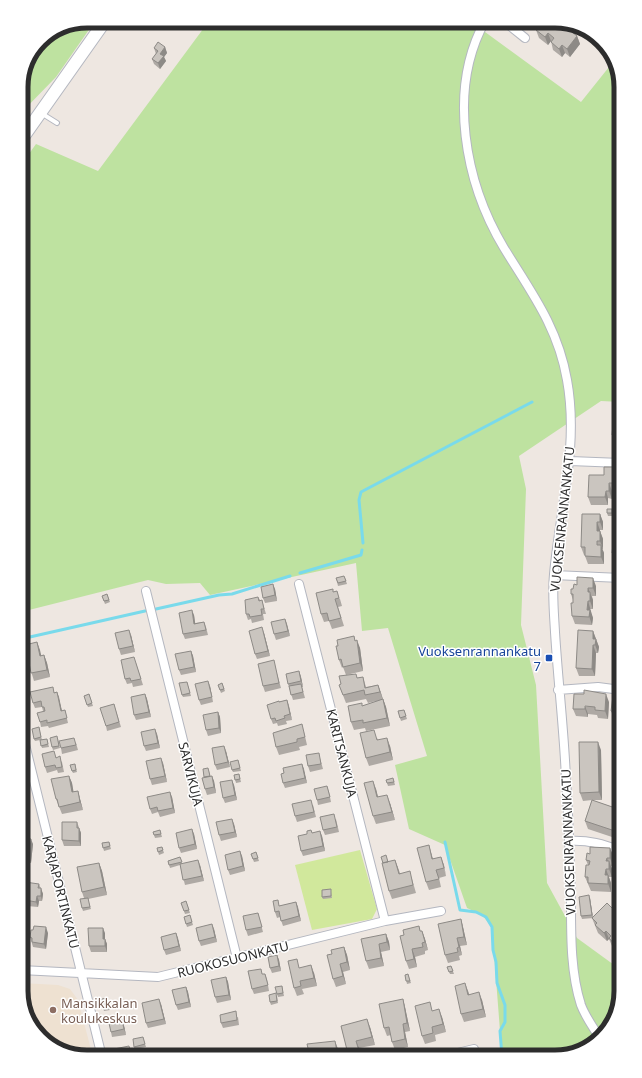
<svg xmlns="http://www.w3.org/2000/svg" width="642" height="1078" font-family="'Noto Sans',sans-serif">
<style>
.education{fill:#eee1d1}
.green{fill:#bee2a0}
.pitch{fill:#d1e89c}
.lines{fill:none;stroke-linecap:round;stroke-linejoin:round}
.stream{stroke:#79daeb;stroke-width:3}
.service-casing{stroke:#b4b7c0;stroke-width:6}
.minor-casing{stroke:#b4b7c0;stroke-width:10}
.secondary-casing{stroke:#b4b7c0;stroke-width:14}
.service{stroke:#fff;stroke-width:4}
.minor{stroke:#fff;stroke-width:8}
.secondary{stroke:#fff;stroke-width:12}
.wall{fill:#aea9a4}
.shaded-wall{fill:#8d8a86}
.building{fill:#cac5bf;stroke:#8d8a86}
.transit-dot{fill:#1a4fb4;stroke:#fff;stroke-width:1.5}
.education-dot{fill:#8d6e63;stroke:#fff;stroke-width:1.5}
.labels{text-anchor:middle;stroke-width:3;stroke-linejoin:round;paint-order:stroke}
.street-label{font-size:13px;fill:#2d2d2d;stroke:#fff}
.transit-label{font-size:13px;fill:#164399;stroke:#fff;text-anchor:end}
.education-label{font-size:13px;fill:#785e54;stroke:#fff;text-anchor:start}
.rim{fill:none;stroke:#2d2d2d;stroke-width:5}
</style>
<rect width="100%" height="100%" fill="#eee7e1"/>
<path class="education" d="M 21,983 L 58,985 L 70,989 L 78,1000 L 93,1057 L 83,1057 L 50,1046 L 28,1020 L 21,991 Z"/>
<path class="green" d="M 87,21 L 95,21 L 56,77 L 21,113 L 21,83 L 40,40 Z
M 209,21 L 470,21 L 581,102 L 613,62 L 615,63 L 621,87 L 621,402 L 601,401 L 519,456 L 526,489 L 521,625 L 536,685 L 547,883 L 577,938 L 621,970 L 621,992 L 610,1028 L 584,1050 L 555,1057 L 502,1057 L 492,927 L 482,915 L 467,908 L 445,845 L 409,829 L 395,765 L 427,756 L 388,628 L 362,631 L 356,563 L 210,595 L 200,583 L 166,584 L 148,580 L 21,612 L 21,165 L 36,144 L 98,171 Z"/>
<path class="pitch" d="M 360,850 L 377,909 L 372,919 L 312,930 L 295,865 Z"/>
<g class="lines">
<path class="stream" d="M 363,543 L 359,500 L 361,492 L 532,402
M 300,573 L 361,555 L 362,550
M 156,609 L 219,595 L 232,594 L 290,576
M 21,639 L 145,611
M 445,842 L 460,910 L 476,912 L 486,917 L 492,927 L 493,950 L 496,962 L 497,983 L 505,1005 L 505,1022 L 500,1031 L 502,1057"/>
<defs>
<path id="service" d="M 41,113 L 57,123"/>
<path id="minor" d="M 485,21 C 447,90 465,183 504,248 C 531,292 558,327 567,380 C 579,445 560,509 554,574 C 552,593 554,613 555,632 C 558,681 564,730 566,779 C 569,821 570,863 571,906 C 571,938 571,974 581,1005 C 585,1016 593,1027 599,1037
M 504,21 L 525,38
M 570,461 L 621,463
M 554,575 L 621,578
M 299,584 L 385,921
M 146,591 L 237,958
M 558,690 L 598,687 L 621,690
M 21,728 L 102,1057
M 569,841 C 589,840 603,844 621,851
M 21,970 L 158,977 L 385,921 L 441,911
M 441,1057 L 474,1049"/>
<path id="secondary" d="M 21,140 L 105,21"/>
</defs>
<use href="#service" class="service-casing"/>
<use href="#minor" class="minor-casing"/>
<use href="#secondary" class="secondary-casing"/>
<use href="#service" class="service"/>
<use href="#minor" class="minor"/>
<use href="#secondary" class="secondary"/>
</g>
<path class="wall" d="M 132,21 L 149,21 L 143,29 Z
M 526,21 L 558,21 L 577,36 L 580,44 L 570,57 L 565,53 L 562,57 L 553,50 L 551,41 L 548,45 L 539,38 L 536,30 L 535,28 L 532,21 L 530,24 Z
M 165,47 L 167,53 L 164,57 L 166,61 L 160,69 L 154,64 L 152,59 L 156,54 L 154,48 Z
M 621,404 L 621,452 L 618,452 L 616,443 L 615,443 L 612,435 Z
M 614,467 L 617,475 L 617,491 L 612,491 L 612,499 L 608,498 L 608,505 L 591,505 L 588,497 L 604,475 Z
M 612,509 L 613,512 L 613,516 L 608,516 L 607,513 Z
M 600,514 L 603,522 L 603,530 L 600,530 L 600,531 L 603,539 L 603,549 L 602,549 L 604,553 L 604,564 L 588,564 L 585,556 L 585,555 L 584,555 L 581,547 Z
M 621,537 L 621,566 L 620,566 L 619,562 L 615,561 L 612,553 Z
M 336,578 L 345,578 L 347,584 L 338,586 Z
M 596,586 L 596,596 L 592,596 L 593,600 L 593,609 L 590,609 L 590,611 L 593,618 L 592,625 L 575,624 L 572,616 L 573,600 L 571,594 L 571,589 Z
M 275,589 L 277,601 L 265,603 L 263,598 Z
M 334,592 L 340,599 L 342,606 L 338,607 L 344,626 L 332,629 L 329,621 L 324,622 L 321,614 Z
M 107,594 L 110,602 L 105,604 L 102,596 Z
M 258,597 L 260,600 L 262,600 L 266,614 L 263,614 L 264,620 L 252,623 L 251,619 L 248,620 L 246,614 Z
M 194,615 L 195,623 L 204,622 L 206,627 L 208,635 L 185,639 L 183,634 Z
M 285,619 L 290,636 L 276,640 L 274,634 Z
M 621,627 L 621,678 L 617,677 L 614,669 L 616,663 L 614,659 Z
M 593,631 L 599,647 L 598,653 L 596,653 L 595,676 L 579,676 L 576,668 Z
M 264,633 L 270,656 L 257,659 L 255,654 Z
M 131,635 L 135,652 L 121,655 L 119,649 Z
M 354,636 L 355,641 L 360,648 L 363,671 L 346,675 L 358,678 L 363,677 L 366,687 L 378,685 L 386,707 L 390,726 L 366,731 L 365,728 L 354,730 L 351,722 L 363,706 L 376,701 L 368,703 L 366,699 L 346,703 L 339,685 L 341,684 L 346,675 L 343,667 L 342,668 L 339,660 L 338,646 Z
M 37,642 L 41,656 L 44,655 L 47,663 L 50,677 L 34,681 L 31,671 L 28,671 L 25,663 Z
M 191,651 L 193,656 L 196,672 L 181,675 L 179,670 Z
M 136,663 L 143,685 L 133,687 L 132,683 L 127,684 L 125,679 Z
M 275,666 L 281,688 L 265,692 L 263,686 Z
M 299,671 L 301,677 L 303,687 L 302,687 L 305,698 L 293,700 L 288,684 Z
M 187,682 L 191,696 L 183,697 L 182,695 Z
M 222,683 L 225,691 L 221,693 L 218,685 Z
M 210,686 L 213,702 L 201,705 L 199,700 Z
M 55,692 L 57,692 L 62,711 L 65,710 L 68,723 L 49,728 L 48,726 L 41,727 L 40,722 L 43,711 L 42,707 L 35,708 L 33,703 Z
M 89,694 L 93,706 L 88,707 L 84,696 Z
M 145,694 L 147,699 L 151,717 L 136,720 L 134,715 Z
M 621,697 L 621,720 L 614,719 L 611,711 Z
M 287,700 L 292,720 L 286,721 L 287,724 L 278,726 L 277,723 L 273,724 L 271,719 L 279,702 Z
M 609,702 L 608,719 L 598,718 L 597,715 L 588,714 L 588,717 L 576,716 L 573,709 Z
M 114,704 L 121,727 L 107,731 L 106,726 Z
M 404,710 L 407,719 L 401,721 L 398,711 Z
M 218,712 L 220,717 L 221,733 L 208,736 L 206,730 Z
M 39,727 L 42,740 L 47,739 L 49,747 L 42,748 L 40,740 L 35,741 L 34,739 Z
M 304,732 L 307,745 L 299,747 L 300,750 L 279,755 L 276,747 Z
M 157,734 L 160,748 L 146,751 L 144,746 Z
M 377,738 L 378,740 L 390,746 L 393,760 L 369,766 L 366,758 Z
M 621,738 L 621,746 L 616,745 L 615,742 Z
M 58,739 L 60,748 L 53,750 L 52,747 Z
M 76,743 L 78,750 L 62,754 L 61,748 Z
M 621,747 L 621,760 L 614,759 L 613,757 Z
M 601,750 L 602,800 L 592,800 L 621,810 L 621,840 L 588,829 L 585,821 L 592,800 L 583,801 L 580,793 Z
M 226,751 L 230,767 L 217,770 L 215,765 Z
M 56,757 L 62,762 L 64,772 L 58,773 L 57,770 L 47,773 L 45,767 Z
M 320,758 L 323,769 L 310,772 L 308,766 Z
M 238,760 L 241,771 L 233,772 L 232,770 Z
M 163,763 L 167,782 L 152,785 L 150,779 Z
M 75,764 L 77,772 L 73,773 L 72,771 Z
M 302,764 L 307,783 L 285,788 L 283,783 L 284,773 Z
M 209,771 L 210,776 L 214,781 L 216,793 L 207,795 L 205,789 L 204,777 Z
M 239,774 L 241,782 L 236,783 L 234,775 Z
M 69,776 L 72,783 L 73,792 L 78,791 L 80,799 L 83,810 L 62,814 L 56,799 Z
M 394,781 L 395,785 L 388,786 L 387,783 Z
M 234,785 L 237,800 L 225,803 L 223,798 Z
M 327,786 L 329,792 L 331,802 L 318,805 L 317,800 Z
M 376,789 L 378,797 L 390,803 L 395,820 L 376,824 L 373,816 Z
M 172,797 L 175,813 L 160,817 L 158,812 L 152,814 L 150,809 Z
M 313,805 L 316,817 L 297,822 L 295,816 Z
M 336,819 L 339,832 L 325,835 L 323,830 Z
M 77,822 L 81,833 L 81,846 L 64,846 L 62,840 Z
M 234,824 L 237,837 L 221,841 L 219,835 Z
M 160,830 L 162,837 L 155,838 L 154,835 Z
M 194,834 L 197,849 L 181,853 L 179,848 Z
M 322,836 L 325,851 L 303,856 L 301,851 Z
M 21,838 L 33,844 L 31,863 L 21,862 Z
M 109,842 L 111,849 L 104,851 L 102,843 Z
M 429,845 L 433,859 L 441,857 L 446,876 L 439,878 L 441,887 L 429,890 L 426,882 Z
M 162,847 L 164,853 L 159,855 L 157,848 Z
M 610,848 L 613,856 L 613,866 L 611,866 L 612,869 L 612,877 L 609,877 L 611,883 L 611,892 L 591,891 L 585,877 L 588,865 L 586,860 Z
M 256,852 L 259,861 L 254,862 L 251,854 Z
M 242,856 L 245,871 L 230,875 L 228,870 Z
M 180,857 L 182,864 L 200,865 L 204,881 L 185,885 L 180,865 L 170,868 L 168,861 Z
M 395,860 L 400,873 L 412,879 L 416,893 L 392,899 L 389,891 L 388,862 Z
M 99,863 L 102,871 L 107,895 L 88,899 L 91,909 L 83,911 L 82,908 L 84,898 L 82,892 Z
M 39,884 L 43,894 L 42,901 L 39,901 L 38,907 L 27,906 L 25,900 Z
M 331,892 L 332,898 L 323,899 L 322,897 Z
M 590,898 L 593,918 L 582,919 L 581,916 Z
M 186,901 L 190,913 L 185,914 L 181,903 Z
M 296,902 L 301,921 L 283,926 L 280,917 L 277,918 L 275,912 L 280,906 Z
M 614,910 L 617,916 L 621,917 L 621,954 L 620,955 L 612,946 L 609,939 L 607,941 L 598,933 L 592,918 Z
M 258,913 L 263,932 L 248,936 L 246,930 Z
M 190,915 L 193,925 L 187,927 L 184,917 Z
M 461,919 L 463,927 L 467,945 L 460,946 L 462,955 L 459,956 L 460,960 L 448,963 L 445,955 Z
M 419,926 L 420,931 L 422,931 L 425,939 L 428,950 L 425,951 L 425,954 L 415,957 L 417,967 L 409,969 L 406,961 L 404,935 Z
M 214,929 L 217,942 L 201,946 L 199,941 Z
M 48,933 L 46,949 L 33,947 L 30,937 Z
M 105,933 L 105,939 L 107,944 L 107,952 L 91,952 L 89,946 Z
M 176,933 L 181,951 L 166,955 L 164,950 Z
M 386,934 L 389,942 L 390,950 L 381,952 L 384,966 L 369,969 L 366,961 Z
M 344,947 L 347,955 L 350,970 L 343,972 L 346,984 L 336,987 L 333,979 L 332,954 Z
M 277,955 L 279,960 L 281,971 L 272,973 L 270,968 Z
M 451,966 L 454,974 L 450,974 L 447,967 Z
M 300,968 L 314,973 L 317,986 L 302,989 L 304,994 L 297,996 L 294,988 Z
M 263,974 L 265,974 L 267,979 L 269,991 L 254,994 L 252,989 Z
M 408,974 L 411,983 L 407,984 L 405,975 Z
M 226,977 L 228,982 L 231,1000 L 217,1003 L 215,997 Z
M 282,986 L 284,996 L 278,997 L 277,994 Z
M 186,987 L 188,992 L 191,1007 L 178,1010 L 176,1005 Z
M 468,991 L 469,994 L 482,1000 L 486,1017 L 464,1022 L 461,1014 Z
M 277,996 L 278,1003 L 271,1005 L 270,1002 Z
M 403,999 L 405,1007 L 410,1031 L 405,1032 L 408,1047 L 395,1050 L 392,1042 L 391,1035 L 387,1036 L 384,1028 Z
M 108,1001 L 110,1010 L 104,1011 L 103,1008 Z
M 161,1004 L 166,1024 L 148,1028 L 146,1023 Z
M 433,1011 L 442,1017 L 446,1032 L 435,1035 L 436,1041 L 425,1044 L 422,1036 Z
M 121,1016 L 123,1021 L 126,1035 L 112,1037 L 111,1032 Z
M 238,1017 L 239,1025 L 223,1028 L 221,1023 Z
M 341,1026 L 370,1027 L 375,1045 L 359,1048 L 361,1057 L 349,1057 Z
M 143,1037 L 146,1047 L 135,1049 L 134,1047 Z"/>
<path class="shaded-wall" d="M 143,21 L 149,21 L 143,29 L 141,24 Z
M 528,21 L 532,21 L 530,24 Z
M 548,33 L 551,41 L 548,45 L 545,37 Z
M 577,36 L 580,44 L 570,57 L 567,49 Z
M 562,45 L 565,53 L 562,57 L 559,49 Z
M 165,47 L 167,53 L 164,57 L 166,61 L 160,69 L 158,63 L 160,54 Z
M 614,467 L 617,475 L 617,491 L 614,483 Z
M 609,483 L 612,491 L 612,499 L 609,491 Z
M 606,491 L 608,498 L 608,505 L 605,497 Z
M 600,514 L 603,522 L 603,530 L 600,522 Z
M 597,522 L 600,530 L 600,539 L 597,531 Z
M 600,531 L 603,539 L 603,549 L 600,541 Z
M 601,545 L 604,553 L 604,564 L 601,557 Z
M 593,578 L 596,586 L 596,596 L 593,588 Z
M 273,584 L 275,589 L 277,601 L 275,595 Z
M 588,588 L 593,600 L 593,609 L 590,601 L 588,592 Z
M 588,601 L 593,618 L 592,625 L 587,610 Z
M 192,610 L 194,615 L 196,629 L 194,624 Z
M 285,619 L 287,624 L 290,636 L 288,631 Z
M 262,627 L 264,633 L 270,656 L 268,651 Z
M 129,630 L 131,635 L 135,652 L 133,646 Z
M 593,631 L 599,647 L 598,653 L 593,639 Z
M 357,640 L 360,648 L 363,671 L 360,663 Z
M 37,642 L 40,650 L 43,664 L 40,656 Z
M 593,645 L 596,653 L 595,676 L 592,669 Z
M 191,651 L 193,656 L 196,672 L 194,667 Z
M 44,655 L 47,663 L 50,677 L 47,670 Z
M 299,671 L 301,677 L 303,687 L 301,681 Z
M 208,681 L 210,686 L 213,702 L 212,697 Z
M 378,685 L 381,693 L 383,700 L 380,692 Z
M 57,692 L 59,697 L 63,716 L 61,711 Z
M 145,694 L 147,699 L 151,717 L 149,712 Z
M 606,694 L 609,702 L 608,719 L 605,711 Z
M 383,699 L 386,707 L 390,726 L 387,718 Z
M 287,700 L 289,706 L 292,720 L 290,714 Z
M 585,706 L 588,714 L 588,717 L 585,709 Z
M 218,712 L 220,717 L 221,733 L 219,728 Z
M 155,729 L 157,734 L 160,748 L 158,743 Z
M 387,738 L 390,746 L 393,760 L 390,752 Z
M 598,742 L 601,750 L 602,800 L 599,792 Z
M 224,746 L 226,751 L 230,767 L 228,762 Z
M 161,758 L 163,763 L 167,782 L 165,776 Z
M 302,764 L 304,769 L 307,783 L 305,778 Z
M 69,776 L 72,783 L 75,800 L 72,792 Z
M 212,776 L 214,781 L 216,793 L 214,787 Z
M 232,780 L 234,785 L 237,800 L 235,795 Z
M 373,781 L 376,789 L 380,805 L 377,797 Z
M 78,791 L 80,799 L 83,810 L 80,802 Z
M 170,792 L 172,797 L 175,813 L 173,808 Z
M 23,795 L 25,801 L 22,818 L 21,814 L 21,809 Z
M 387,795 L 390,803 L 395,820 L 392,812 Z
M 232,819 L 234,824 L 237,837 L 235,832 Z
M 79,828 L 81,833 L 81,846 L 79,841 Z
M 192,829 L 194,834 L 197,849 L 195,844 Z
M 320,831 L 322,836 L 325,851 L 323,846 Z
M 31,839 L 33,844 L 31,863 L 29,858 Z
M 429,845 L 431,853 L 435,867 L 432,859 Z
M 610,848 L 613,856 L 613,866 L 610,858 Z
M 240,851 L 242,856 L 245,871 L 243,866 Z
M 441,857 L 444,865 L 446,876 L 444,868 Z
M 607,858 L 609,864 L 609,861 L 612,869 L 612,877 L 606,861 Z
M 198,860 L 200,865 L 204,881 L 202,876 Z
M 395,860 L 398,868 L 401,882 L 399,874 Z
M 99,863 L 102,871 L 107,895 L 104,887 Z
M 606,869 L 611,883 L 611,892 L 605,875 Z
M 41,888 L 43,894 L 42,901 L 41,896 Z
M 589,895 L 590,898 L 593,918 L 592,915 Z
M 37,896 L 39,901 L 38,907 L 36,902 Z
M 296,902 L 298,907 L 301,921 L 299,916 Z
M 614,910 L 617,918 L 612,912 Z
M 461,919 L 463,927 L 467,945 L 464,937 Z
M 212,924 L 214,929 L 217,942 L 215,937 Z
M 46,927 L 48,933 L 46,949 L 44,944 Z
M 103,928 L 105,933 L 105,944 L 103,939 Z
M 422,931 L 425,939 L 428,950 L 425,942 Z
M 606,931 L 609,939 L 607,941 L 604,933 Z
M 176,933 L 178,938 L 181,951 L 179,946 Z
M 386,934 L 389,942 L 390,950 L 387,942 Z
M 457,938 L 460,946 L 462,955 L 459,947 Z
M 105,939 L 107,944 L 107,952 L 105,946 Z
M 379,944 L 381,952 L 384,966 L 381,958 Z
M 620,944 L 621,947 L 621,954 L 620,955 L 617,947 Z
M 344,947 L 347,955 L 350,970 L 347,962 Z
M 412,949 L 415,957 L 417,967 L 414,959 Z
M 277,955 L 279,960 L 281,971 L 279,966 Z
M 340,964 L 343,972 L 346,984 L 343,976 Z
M 311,965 L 314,973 L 317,986 L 314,978 Z
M 226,977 L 228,982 L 231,1000 L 229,995 Z
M 465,983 L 468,991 L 471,1003 L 468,995 Z
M 186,987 L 188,992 L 191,1007 L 189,1002 Z
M 479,992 L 482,1000 L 486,1017 L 483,1009 Z
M 159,999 L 161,1004 L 166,1024 L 164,1019 Z
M 403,999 L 405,1007 L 410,1031 L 407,1023 Z
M 439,1009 L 442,1017 L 446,1032 L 443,1024 Z
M 121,1016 L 123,1021 L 126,1035 L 124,1029 Z
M 367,1019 L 370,1027 L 375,1045 L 372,1037 Z
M 403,1024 L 405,1032 L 408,1047 L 405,1039 Z
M 335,1041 L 338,1049 L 339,1057 L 338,1057 Z
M 356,1041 L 359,1048 L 361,1057 L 359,1051 Z"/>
<path class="building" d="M 137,21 L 143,21 L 141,24 Z
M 532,21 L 558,21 L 577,36 L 567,49 L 562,45 L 559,49 L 551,42 L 554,38 L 548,33 L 545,37 L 536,30 L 539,26 Z
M 158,42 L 165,47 L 160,54 L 164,56 L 158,63 L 152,59 L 158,51 L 154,48 Z
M 615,403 L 621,404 L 621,445 L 615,444 L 616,435 L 612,435 Z
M 604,467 L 614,467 L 614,483 L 609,483 L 609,491 L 606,491 L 605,497 L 588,497 L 589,475 L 604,475 Z
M 607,509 L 612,509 L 612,513 L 607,513 Z
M 582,514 L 600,514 L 600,522 L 597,522 L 597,531 L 600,531 L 600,541 L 597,541 L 597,545 L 601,545 L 601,557 L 585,556 L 585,547 L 581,547 Z
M 614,536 L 621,537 L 621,558 L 617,558 L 618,554 L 612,553 Z
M 344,576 L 346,581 L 338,583 L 336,578 Z
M 577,577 L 593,578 L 593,588 L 588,588 L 588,592 L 590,592 L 590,601 L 588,601 L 587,610 L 590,610 L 589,617 L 572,616 L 571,603 L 573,603 L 573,594 L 571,594 L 571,589 L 573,589 L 574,584 L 577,585 Z
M 273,584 L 275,595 L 263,598 L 261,587 Z
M 333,589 L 333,592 L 337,591 L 339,598 L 335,599 L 341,618 L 329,621 L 327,613 L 321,614 L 316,593 Z
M 107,594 L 109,600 L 104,601 L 102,596 Z
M 258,597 L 259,601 L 262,600 L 264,609 L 261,609 L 262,615 L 250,617 L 249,614 L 246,614 L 245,600 Z
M 192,610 L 194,624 L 204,622 L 206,630 L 183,634 L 179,613 Z
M 285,619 L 288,631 L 274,634 L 271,622 Z
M 262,627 L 268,651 L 255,654 L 249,631 Z
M 620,627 L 621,627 L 621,671 L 614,669 L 616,659 L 614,659 Z
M 129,630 L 133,646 L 119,649 L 115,633 Z
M 578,630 L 593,631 L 593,639 L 596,639 L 595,645 L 593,645 L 592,669 L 576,668 Z
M 354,636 L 355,641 L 357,640 L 360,663 L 343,667 L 341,659 L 339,660 L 336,646 L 338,646 L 337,640 Z
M 37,642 L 40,656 L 44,655 L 47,670 L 31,673 L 29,663 L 25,663 L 21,646 Z
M 191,651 L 194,667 L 179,670 L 175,654 Z
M 134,657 L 141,679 L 131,681 L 130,678 L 125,679 L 121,660 Z
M 274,660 L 279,683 L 263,686 L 258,664 Z
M 299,671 L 301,681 L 288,684 L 286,674 Z
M 356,674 L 357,678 L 363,677 L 365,688 L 378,685 L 380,692 L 365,695 L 364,690 L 343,695 L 339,685 L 341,684 L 339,676 Z
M 208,681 L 212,697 L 199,700 L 195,684 Z
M 187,682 L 190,693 L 182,695 L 179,683 Z
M 222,683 L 224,689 L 220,690 L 218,685 Z
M 301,684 L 303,692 L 291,695 L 289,686 Z
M 53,687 L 54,693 L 57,692 L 61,711 L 65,710 L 67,718 L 47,723 L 47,720 L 40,722 L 37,713 L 45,711 L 44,707 L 42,707 L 41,701 L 33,703 L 30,692 Z
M 584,690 L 606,694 L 605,711 L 595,710 L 595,707 L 585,706 L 585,709 L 573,709 L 574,694 L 584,694 Z
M 89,694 L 92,703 L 87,705 L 84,696 Z
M 145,694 L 149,712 L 134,715 L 131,697 Z
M 613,696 L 621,697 L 621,713 L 611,711 Z
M 383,699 L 387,718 L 363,723 L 363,720 L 351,722 L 348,706 L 362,703 L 362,706 Z
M 287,700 L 290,714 L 284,716 L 285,718 L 276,721 L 275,718 L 271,719 L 267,705 L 279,701 L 279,702 Z
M 114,704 L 119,722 L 106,726 L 100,708 Z
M 404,710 L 406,716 L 400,718 L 398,711 Z
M 218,712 L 219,728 L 206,730 L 203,715 Z
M 302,724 L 305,737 L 297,739 L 297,742 L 276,747 L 273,733 Z
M 39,727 L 41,737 L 34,739 L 32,729 Z
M 155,729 L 158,743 L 144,746 L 141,732 Z
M 374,730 L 377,740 L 387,738 L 390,752 L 366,758 L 360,733 Z
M 57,736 L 59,746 L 52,747 L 50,738 Z
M 616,737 L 621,738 L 621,743 L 615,742 Z
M 74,738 L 76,745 L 61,748 L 59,741 Z
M 47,739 L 48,744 L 41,746 L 40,740 Z
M 579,742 L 598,742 L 599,792 L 580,793 Z
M 224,746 L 228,762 L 215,765 L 212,748 Z
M 615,746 L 621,747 L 621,757 L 613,757 Z
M 54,751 L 56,758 L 60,756 L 62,767 L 56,768 L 55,765 L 45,767 L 42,754 Z
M 319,753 L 321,764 L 308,766 L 306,755 Z
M 161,758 L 165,776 L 150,779 L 146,761 Z
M 238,760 L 240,768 L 232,770 L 230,762 Z
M 75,764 L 76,770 L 72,771 L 70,765 Z
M 302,764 L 305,778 L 283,783 L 281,774 L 284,773 L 283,768 Z
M 208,768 L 210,776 L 204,777 L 203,769 Z
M 239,774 L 240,779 L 235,780 L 234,775 Z
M 69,776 L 72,792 L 78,791 L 80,802 L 59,807 L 57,799 L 56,799 L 51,779 Z
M 212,776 L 214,787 L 205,789 L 202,778 Z
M 393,778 L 394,782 L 387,783 L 386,780 Z
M 232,780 L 235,795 L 223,798 L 220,782 Z
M 373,781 L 377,797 L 387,795 L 392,812 L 373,816 L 364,783 Z
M 327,786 L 330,797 L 317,800 L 314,789 Z
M 170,792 L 173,808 L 158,811 L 157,807 L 150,809 L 147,797 Z
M 21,795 L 23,795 L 21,809 Z
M 311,800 L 314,812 L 295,816 L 292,804 Z
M 592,800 L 621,810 L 621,833 L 585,821 Z
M 334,814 L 337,827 L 323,830 L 320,817 Z
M 232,819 L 235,832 L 219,835 L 216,822 Z
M 62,822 L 77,822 L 77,828 L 79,828 L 79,841 L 62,840 Z
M 192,829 L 195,844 L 179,848 L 176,833 Z
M 160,830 L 161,834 L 154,835 L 153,832 Z
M 311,830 L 312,833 L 320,831 L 323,846 L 301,851 L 298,836 L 307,834 L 307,831 Z
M 21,838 L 31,839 L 29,858 L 21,857 Z
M 109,842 L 110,846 L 103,848 L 102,843 Z
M 429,845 L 432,859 L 441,857 L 444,868 L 436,870 L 439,879 L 426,882 L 417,848 Z
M 162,847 L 163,850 L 158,852 L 157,848 Z
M 590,847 L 610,848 L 610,858 L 607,858 L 606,861 L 609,861 L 609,869 L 606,869 L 605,875 L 608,875 L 608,884 L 588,883 L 588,877 L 585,877 L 586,865 L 589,865 L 590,861 L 586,860 L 587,853 L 590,854 Z
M 240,851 L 243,866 L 228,870 L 225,855 Z
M 256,852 L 258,858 L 253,859 L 251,854 Z
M 386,855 L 388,862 L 383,863 L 381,857 Z
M 180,857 L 182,862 L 169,865 L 168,861 Z
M 198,860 L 202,876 L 183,880 L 180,864 Z
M 395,860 L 399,874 L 410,871 L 413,885 L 389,891 L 382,863 Z
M 99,863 L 104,887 L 82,892 L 77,867 Z
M 25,882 L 39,884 L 38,888 L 41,888 L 41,896 L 37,896 L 36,902 L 25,900 Z
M 331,889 L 331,896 L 322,897 L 322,890 Z
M 621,894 L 621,904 L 619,905 L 615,896 Z
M 589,895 L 592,915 L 581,916 L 579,897 Z
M 88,898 L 90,907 L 82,908 L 80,899 Z
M 278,900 L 279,906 L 296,902 L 299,916 L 281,921 L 279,911 L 275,912 L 273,901 Z
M 186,901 L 189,910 L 184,911 L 181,903 Z
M 607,903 L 614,910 L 612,912 L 616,916 L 618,914 L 621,917 L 621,945 L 620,944 L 617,947 L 609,938 L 611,936 L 606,931 L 604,933 L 595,925 L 597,923 L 592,918 Z
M 258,913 L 262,927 L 246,930 L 243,916 Z
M 190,915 L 192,922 L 186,924 L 184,917 Z
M 461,919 L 464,937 L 457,938 L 459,947 L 457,948 L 458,952 L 445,955 L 438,924 Z
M 212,924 L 215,937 L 199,941 L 196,928 Z
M 34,926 L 46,927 L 44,944 L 32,942 L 32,938 L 30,937 L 31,930 L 33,930 Z
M 419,926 L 420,931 L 422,931 L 425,942 L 422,943 L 423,947 L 412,949 L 414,959 L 406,961 L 400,936 L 404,935 L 403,930 Z
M 88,928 L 103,928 L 103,939 L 105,939 L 105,946 L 89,946 Z
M 176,933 L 179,946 L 164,950 L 161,937 Z
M 386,934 L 387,942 L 379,944 L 381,958 L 366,961 L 361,939 Z
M 344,947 L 347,962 L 340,964 L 343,976 L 333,979 L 327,955 L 332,954 L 331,950 Z
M 277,955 L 279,966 L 270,968 L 268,957 Z
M 297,959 L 299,968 L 311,965 L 314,978 L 300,981 L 301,986 L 294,988 L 288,961 Z
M 451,966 L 453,971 L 449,972 L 447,967 Z
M 261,969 L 262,974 L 265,974 L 268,985 L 252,989 L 248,971 Z
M 408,974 L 410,981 L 406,981 L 405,975 Z
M 226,977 L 229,995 L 215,997 L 211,980 Z
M 465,983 L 468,995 L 479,992 L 483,1009 L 461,1014 L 455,986 Z
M 282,986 L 283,993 L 277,994 L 275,987 Z
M 186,987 L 189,1002 L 176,1005 L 172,990 Z
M 276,993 L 277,1001 L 270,1002 L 269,995 Z
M 107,998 L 109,1007 L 103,1008 L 102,999 Z
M 159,999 L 164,1019 L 146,1023 L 142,1003 Z
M 403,999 L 407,1023 L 403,1024 L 405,1039 L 392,1042 L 389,1027 L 384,1028 L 379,1004 Z
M 430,1002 L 432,1011 L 439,1009 L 443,1024 L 432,1027 L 433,1033 L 422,1036 L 415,1006 Z
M 236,1011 L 237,1020 L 221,1023 L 220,1015 Z
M 121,1016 L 124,1029 L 111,1032 L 108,1019 Z
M 367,1019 L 372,1037 L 356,1041 L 359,1051 L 348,1054 L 341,1026 Z
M 143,1037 L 145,1044 L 134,1047 L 133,1039 Z
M 335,1041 L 338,1057 L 310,1057 L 307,1044 Z
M 129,1046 L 132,1057 L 116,1057 L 114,1049 Z"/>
<rect class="transit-dot" x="545" y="654" width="8" height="8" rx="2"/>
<circle class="education-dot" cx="53" cy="1010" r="4"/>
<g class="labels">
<g class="street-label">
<text transform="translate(562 519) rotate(-84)" y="5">VUOKSENRANNANKATU</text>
<text transform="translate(342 753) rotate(76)" y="5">KARITSANKUJA</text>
<text transform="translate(191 774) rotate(76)" y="5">SARVIKUJA</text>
<text transform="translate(568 842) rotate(-92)" y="5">VUOKSENRANNANKATU</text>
<text transform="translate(61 892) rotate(76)" y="5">KARJAPORTINKATU</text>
<text transform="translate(233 959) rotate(-14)" y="5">RUOKOSUONKATU</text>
</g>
<g class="transit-label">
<text x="541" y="656">Vuoksenrannankatu<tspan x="541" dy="15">7</tspan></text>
</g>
<g class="education-label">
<text x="61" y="1008">Mansikkalan<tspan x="61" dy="15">koulukeskus</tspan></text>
</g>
</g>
<path d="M0 0H642V1078H0ZM87 28H555A59 59 0 0 1 614 87V991A59 59 0 0 1 555 1050H87A59 59 0 0 1 28 991V87A59 59 0 0 1 87 28Z" fill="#fff" fill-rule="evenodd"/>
<path class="rim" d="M87 28H555A59 59 0 0 1 614 87V991A59 59 0 0 1 555 1050H87A59 59 0 0 1 28 991V87A59 59 0 0 1 87 28Z"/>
</svg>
